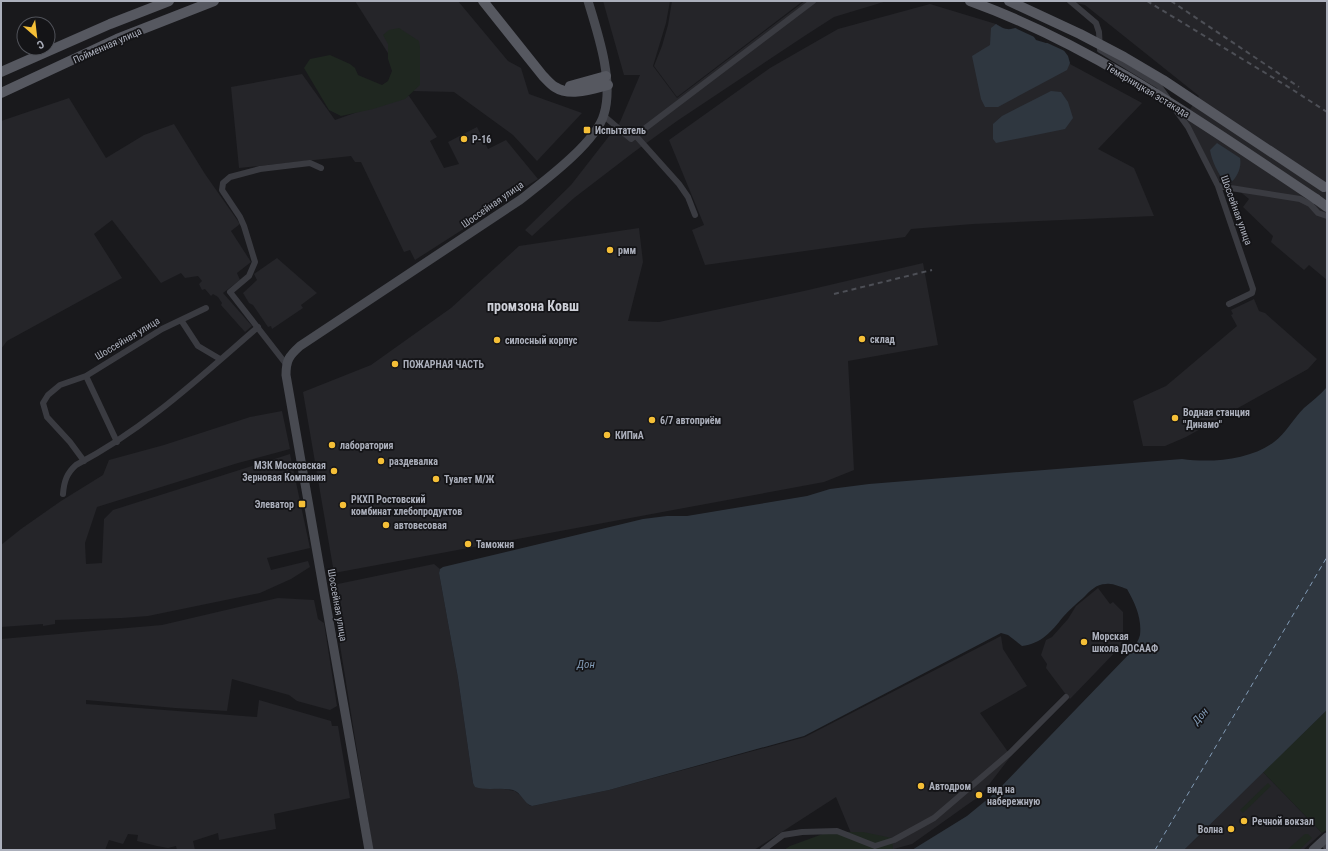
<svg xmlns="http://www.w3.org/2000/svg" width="1328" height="851" font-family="'Roboto Condensed',sans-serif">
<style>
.built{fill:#252529}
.green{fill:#1f2720}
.water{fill:#2f3740}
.pier{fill:#19191c}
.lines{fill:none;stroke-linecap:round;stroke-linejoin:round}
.ferry{stroke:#829bb6;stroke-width:1;stroke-dasharray:5 4;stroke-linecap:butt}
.street{stroke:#3a3b41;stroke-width:6}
.secondary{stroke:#484a51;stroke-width:9}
.primary{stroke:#565860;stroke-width:10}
.rail{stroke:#4d4f56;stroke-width:2;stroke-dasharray:5 4;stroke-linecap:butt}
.primary-bridge{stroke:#565860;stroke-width:10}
.poi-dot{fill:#f5bf37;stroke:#141417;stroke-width:1.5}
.labels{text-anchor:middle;stroke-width:3.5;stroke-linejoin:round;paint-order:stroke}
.street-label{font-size:10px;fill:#abafbb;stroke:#141417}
.poi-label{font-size:10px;font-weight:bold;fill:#abafbb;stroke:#141417;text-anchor:start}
.water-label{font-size:11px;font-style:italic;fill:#829bb6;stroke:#141417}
.district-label{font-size:14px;font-weight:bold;fill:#cdcfd7;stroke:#141417}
</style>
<rect width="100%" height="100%" fill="#19191c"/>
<path class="built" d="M 355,1 L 458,1 L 508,61 L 521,68 L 529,94 L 582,113 L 537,161 L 513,135 L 454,92 L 412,91 Z
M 603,1 L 670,1 L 666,23 L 653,66 L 677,98 L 805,1 L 887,1 L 834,17 L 806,35 L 677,121 L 634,152 L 574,198 L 532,236 L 525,230 L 571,185 L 620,122 L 640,75 L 624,75 Z
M 672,1 L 803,1 L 677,97 L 654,66 L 662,46 L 668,25 Z
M 1066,1 L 1327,1 L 1327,280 L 1309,265 L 1304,270 L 1271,242 L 1273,236 L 1243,207 L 1249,199 L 1232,185 L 1217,180 L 1184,118 L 1199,96 L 1085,5 Z
M 930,4 L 996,24 L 1142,103 L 1098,149 L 1134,168 L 1154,216 L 973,224 L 911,229 L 905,237 L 705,265 L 692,230 L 704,225 L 669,140 L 770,68 L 838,29 Z
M 302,74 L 335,120 L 405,95 L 409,96 L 437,137 L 430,141 L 444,168 L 459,164 L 448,142 L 477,127 L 488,149 L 506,140 L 538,179 L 512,195 L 490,212 L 415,260 L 410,250 L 404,252 L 361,162 L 355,162 L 351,156 L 239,168 L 231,87 Z
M 69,98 L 106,158 L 144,135 L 174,124 L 205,174 L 240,224 L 231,231 L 251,262 L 237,273 L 240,280 L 223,293 L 252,326 L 245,332 L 221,305 L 222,303 L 218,297 L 213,294 L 211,296 L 205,289 L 202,290 L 199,284 L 202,281 L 198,276 L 185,278 L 181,273 L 161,283 L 112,220 L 94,234 L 122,278 L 7,341 L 1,349 L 1,121 Z
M 639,228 L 643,262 L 628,321 L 659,322 L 804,291 L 923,263 L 938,345 L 848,361 L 854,470 L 824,482 L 334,573 L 303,392 L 371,365 L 451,308 L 519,246 Z
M 277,258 L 317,293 L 301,305 L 303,308 L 272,329 L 271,326 L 268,327 L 253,305 L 249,303 L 243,293 L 257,280 L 254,274 Z
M 1254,299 L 1259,311 L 1265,313 L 1317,359 L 1308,369 L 1186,437 L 1165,446 L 1143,446 L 1133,401 L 1166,386 L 1237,326 L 1231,315 L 1233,314 L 1231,310 Z
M 282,411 L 290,449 L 238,463 L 97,507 L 85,543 L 86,564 L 102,563 L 104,519 L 113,510 L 290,454 L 310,548 L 267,558 L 271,570 L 308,561 L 310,567 L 291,579 L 260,593 L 148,616 L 122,618 L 55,620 L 55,624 L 43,626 L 43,624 L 1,627 L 1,545 L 21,529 L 61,501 L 103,475 L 109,460 L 164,445 L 250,417 Z
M 434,564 L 440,569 L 439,573 L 458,678 L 473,783 L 515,791 L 520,795 L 529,805 L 532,806 L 609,790 L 805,737 L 1001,636 L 1003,649 L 1027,686 L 980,713 L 1011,756 L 981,795 L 912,844 L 890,850 L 858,850 L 836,797 L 754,850 L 373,850 L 334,608 L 333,585 Z
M 1098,588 L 1110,604 L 1113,602 L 1123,612 L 1123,644 L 1070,699 L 1064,692 L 1046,668 L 1047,664 L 1041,655 L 1046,640 L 1052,637 L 1068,619 L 1076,606 Z
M 278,598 L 314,600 L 318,619 L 324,623 L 337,706 L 330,710 L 297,701 L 289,695 L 232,679 L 227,711 L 175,708 L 86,700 L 86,704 L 257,717 L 259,700 L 331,721 L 332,726 L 338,726 L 350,798 L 274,814 L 276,829 L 219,840 L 218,833 L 193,841 L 195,850 L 177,850 L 176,846 L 168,848 L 157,846 L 137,841 L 138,835 L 128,834 L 123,844 L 109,840 L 105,850 L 1,849 L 1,639 L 162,625 Z
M 1263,772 L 1322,833 L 1303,850 L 1184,850 Z"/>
<path class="green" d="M 399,28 L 419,41 L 420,48 L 420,85 L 405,99 L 373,109 L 341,116 L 329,110 L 304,68 L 310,59 L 330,55 L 350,64 L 355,68 L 358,75 L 382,85 L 388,81 L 392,71 L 388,59 L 388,44 L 383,35 L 389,30 Z
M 1327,710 L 1327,830 L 1322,833 L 1263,772 Z
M 1268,783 L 1271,786 L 1243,813 L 1240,810 Z
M 828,832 L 863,832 L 892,838 L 893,849 L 890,850 L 784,850 L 790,846 Z
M 1305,834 L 1308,834 L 1312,838 L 1299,850 L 1287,850 Z"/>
<path class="water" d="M 996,24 C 1006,31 1010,30 1022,26 L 1030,31 L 1036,40 L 1046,43 L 1055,43 L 1062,48 L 1068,56 L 1070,63 L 1067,70 L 998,107 L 985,107 L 981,99 L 972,56 L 990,45 L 991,28 Z
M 1051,91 L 1061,92 L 1068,102 L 1073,118 L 1065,129 L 996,143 L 993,139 L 993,124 L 1002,116 Z
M 1217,143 L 1240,158 C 1242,167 1237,178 1230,183 L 1225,183 C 1218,173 1212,162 1210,150 Z
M 1327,387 L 1327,710 L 1184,850 L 912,850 L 967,816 L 995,793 L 1133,650 C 1135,645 1139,640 1140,635 C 1142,618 1135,603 1127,589 C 1120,587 1113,583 1106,584 C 1096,584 1090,591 1083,598 C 1076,604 1069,610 1063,617 C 1052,631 1041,644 1022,646 L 1008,635 L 1001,633 L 804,736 L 609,790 L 532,806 C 524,804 521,792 513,790 C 500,787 487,791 475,787 L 473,783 L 458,678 L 439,573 L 440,569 L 443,567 L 643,519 L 667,516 L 687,516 L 807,496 L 830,489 L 869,484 L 1182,459 C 1211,463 1250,460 1274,442 C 1286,433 1293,419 1304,408 C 1312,401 1320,395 1327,387 Z"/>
<path class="pier" d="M 1021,24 L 1031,29 L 1037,38 L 1047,41 L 1055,41 L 1064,47 L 1069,53 L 1013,27 Z"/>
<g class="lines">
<path class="ferry" d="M 1155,850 L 1327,557"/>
<path class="street" d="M 1070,1 L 1096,23 L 1099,32 L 1100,50 L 1159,86 L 1169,100
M 1175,109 L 1188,127 L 1218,186 L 1253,289 L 1252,293 L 1229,304
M 604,116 L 631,139 L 813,1
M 636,136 L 679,184 L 688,197 L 695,215
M 1218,186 L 1300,199 L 1310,204 L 1318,213 L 1327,216
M 181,320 L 198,346 L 220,359
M 286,364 L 230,292 L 249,276 L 255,262 L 244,226 L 240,217 L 222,190 L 223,183 L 230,177 L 260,169 L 310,163 L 321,168
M 86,376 L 117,442
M 84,461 L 70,442 L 47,417 L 43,403 L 48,395 L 60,385 L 86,376 L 162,329 L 206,308
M 63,494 C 64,481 67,473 76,465 C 145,429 200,377 258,327
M 1322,842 L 1327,848
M 763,850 L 783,835 L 802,832 L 837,831 L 875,846 L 894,840 L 934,818 L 1010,753 L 1066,697"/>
<path class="secondary" d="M 369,850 L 286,375 C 286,360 289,356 300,346 L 520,200 C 543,182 597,142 604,114 C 614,81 598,34 588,1
M 1313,850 L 1327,837"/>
<path class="primary" d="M 483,1 L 543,76 C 547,80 551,85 555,87 C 570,97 592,89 608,85
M 1,72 L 110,24 L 169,1
M 570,86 L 606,76
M 1,93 L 117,39 L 214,1
M 1316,199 L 1327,207"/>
<path class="rail" d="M 1147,1 L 1290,88 L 1327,112
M 1171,1 L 1299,87
M 834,294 L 932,270"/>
<path class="primary-bridge" d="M 970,1 C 1095,46 1206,126 1316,199
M 1009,1 L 1080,34 L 1124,57 L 1163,80 L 1324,187"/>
</g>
<g class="poi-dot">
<rect x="583" y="126" width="8" height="8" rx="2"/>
<circle cx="464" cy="139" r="4"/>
<circle cx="610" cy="250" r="4"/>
<circle cx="862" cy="339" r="4"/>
<circle cx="497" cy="340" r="4"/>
<circle cx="395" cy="364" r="4"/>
<circle cx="1175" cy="418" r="4"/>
<circle cx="652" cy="420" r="4"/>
<circle cx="607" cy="435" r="4"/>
<circle cx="332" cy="445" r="4"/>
<circle cx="381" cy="461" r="4"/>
<circle cx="334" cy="471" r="4"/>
<circle cx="436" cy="479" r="4"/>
<rect x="298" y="500" width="8" height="8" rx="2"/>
<circle cx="343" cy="505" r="4"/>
<circle cx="386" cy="525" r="4"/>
<circle cx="468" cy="544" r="4"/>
<circle cx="1084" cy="642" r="4"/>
<circle cx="921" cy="786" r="4"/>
<circle cx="979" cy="795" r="4"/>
<circle cx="1244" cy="821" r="4"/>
<circle cx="1231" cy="829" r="4"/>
</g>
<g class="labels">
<g class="street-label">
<text transform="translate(107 45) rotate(-24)" y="4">Пойменная улица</text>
<text transform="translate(1148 90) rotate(31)" y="4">Темерницкая эстакада</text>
<text transform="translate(492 204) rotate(-35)" y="4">Шоссейная улица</text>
<text transform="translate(1237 210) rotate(70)" y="4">Шоссейная улица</text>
<text transform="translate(127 338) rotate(-31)" y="4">Шоссейная улица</text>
<text transform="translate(338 605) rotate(80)" y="4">Шоссейная улица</text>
</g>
<g class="poi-label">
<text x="595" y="134">Испытатель</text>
<text x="472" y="143">Р-16</text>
<text x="618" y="254">рмм</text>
<text x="870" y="343">склад</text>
<text x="505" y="344">силосный корпус</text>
<text x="403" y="368">ПОЖАРНАЯ ЧАСТЬ</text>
<text x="1183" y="416">Водная станция<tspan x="1183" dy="12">"Динамо"</tspan></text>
<text x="660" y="424">6/7 автоприём</text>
<text x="615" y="439">КИПиА</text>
<text x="340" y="449">лаборатория</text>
<text x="389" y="465">раздевалка</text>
<text x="326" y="469" text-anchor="end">МЗК Московская<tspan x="326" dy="12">Зерновая Компания</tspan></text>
<text x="444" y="483">Туалет М/Ж</text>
<text x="351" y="503">РКХП Ростовский<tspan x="351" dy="12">комбинат хлебопродуктов</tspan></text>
<text x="294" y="508" text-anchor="end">Элеватор</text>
<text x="394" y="529">автовесовая</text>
<text x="476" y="548">Таможня</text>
<text x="1092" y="640">Морская<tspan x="1092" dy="12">школа ДОСААФ</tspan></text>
<text x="929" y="790">Автодром</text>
<text x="987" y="793">вид на<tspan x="987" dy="12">набережную</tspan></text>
<text x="1252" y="825">Речной вокзал</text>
<text x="1223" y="833" text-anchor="end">Волна</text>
</g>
<g class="water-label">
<text x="586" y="668">Дон</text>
<text transform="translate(1200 716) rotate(-48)" y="4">Дон</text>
</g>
<g class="district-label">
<text x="533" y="311">промзона Ковш</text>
</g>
</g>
<rect width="1328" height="851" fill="none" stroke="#abafbb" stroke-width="4"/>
<g transform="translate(36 36) rotate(152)"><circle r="19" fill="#141417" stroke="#505259"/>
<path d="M0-3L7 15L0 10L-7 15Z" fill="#f5bf37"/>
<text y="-6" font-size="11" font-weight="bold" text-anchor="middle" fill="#abafbb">С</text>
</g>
</svg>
